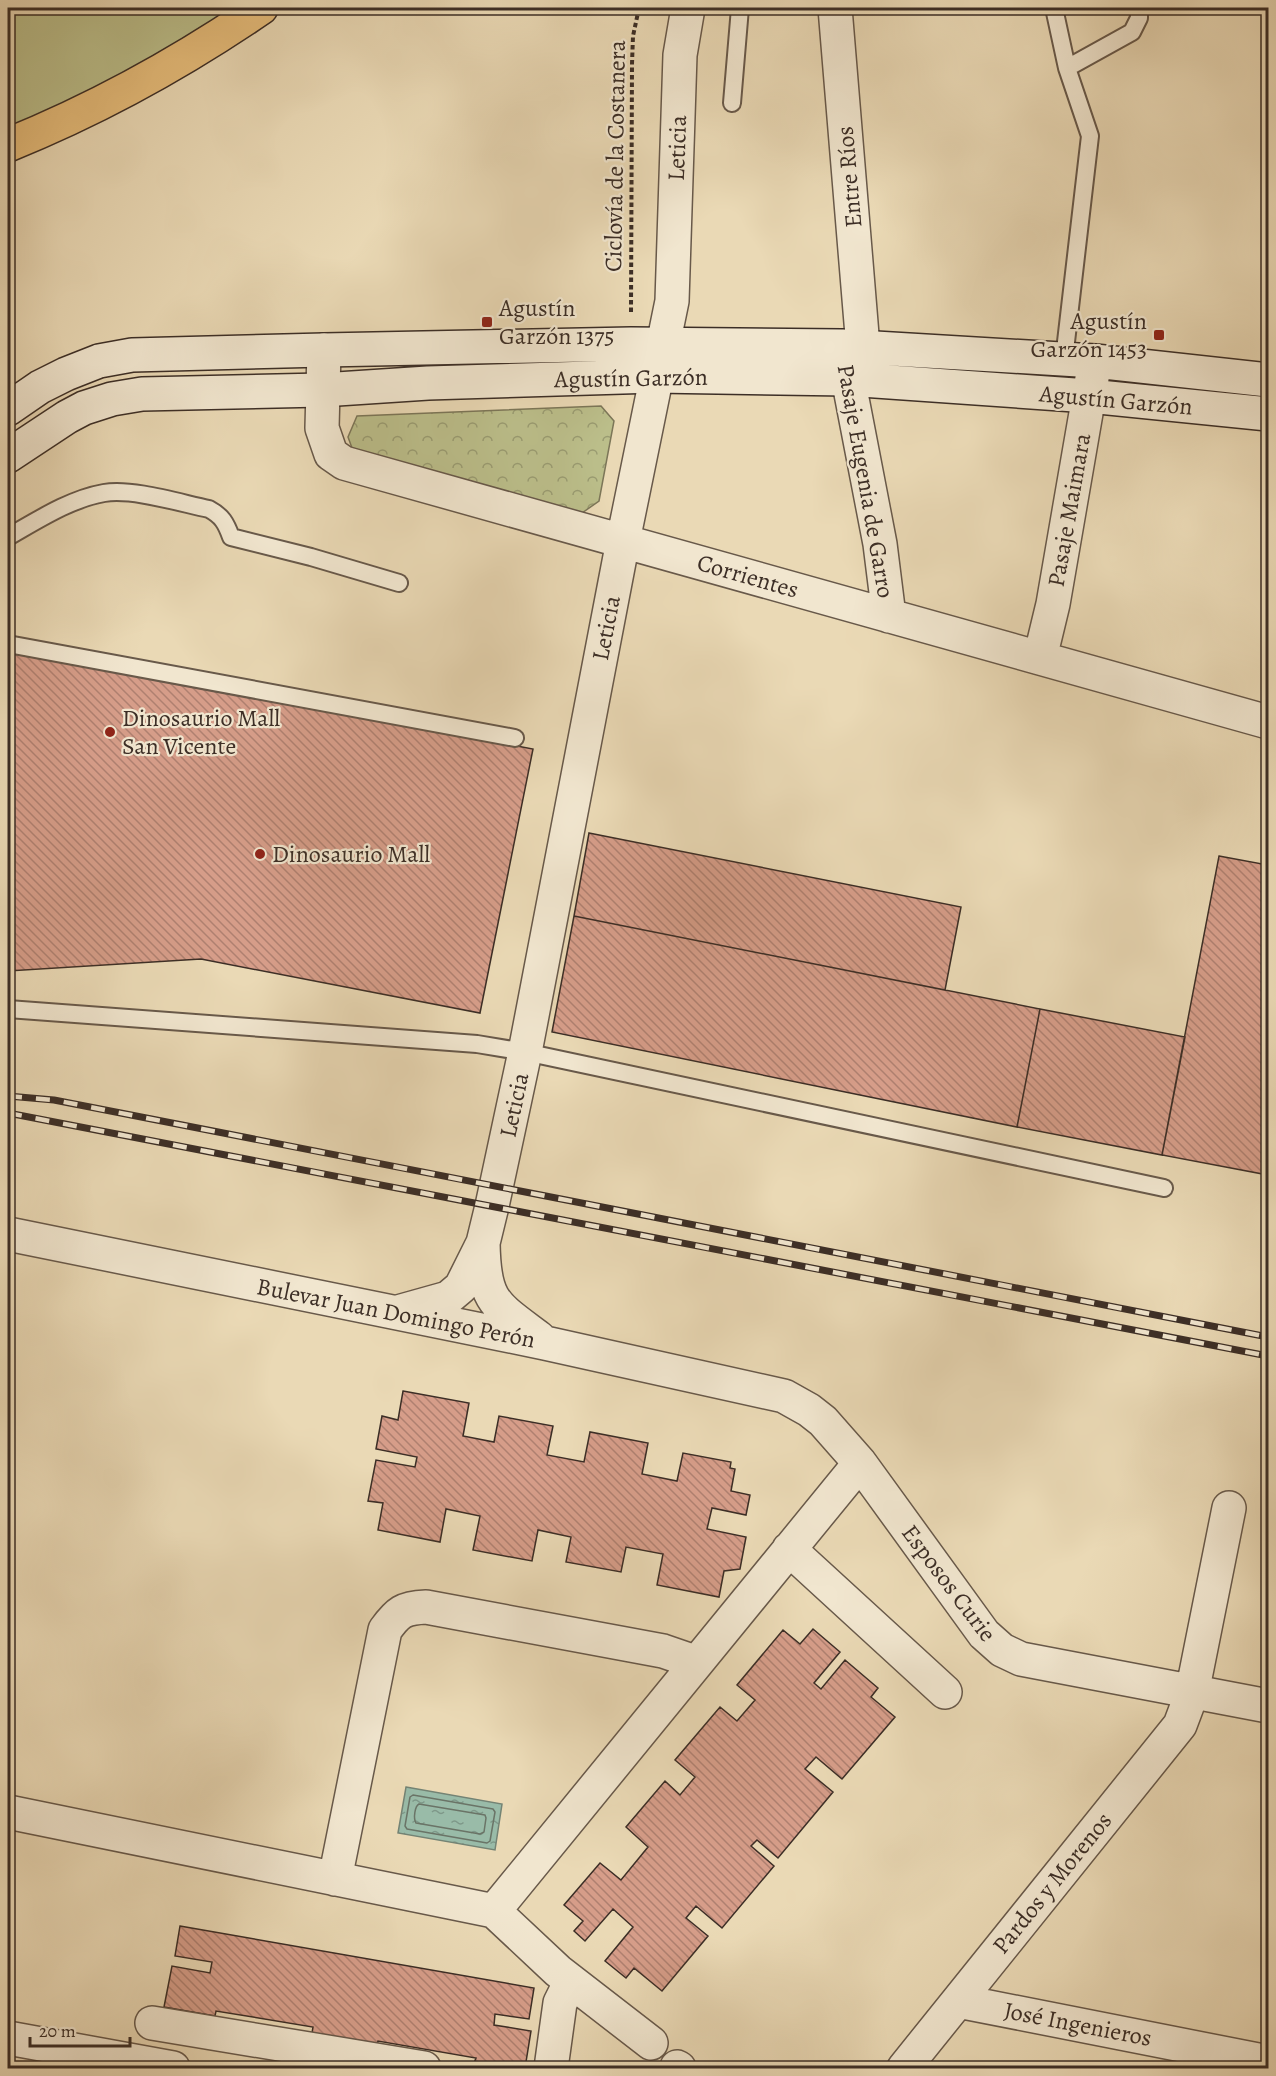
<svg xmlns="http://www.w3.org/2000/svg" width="1276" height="2076" font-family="Alegreya,serif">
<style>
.grass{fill:#bbbe8a;stroke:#7c7658;stroke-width:1.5}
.forest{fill:url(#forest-crowns);stroke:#7c7658;stroke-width:1.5}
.water{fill:url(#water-ripples);stroke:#748374;stroke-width:1.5}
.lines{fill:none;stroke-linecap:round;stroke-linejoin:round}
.shore{stroke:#6a7467;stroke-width:1.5}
.building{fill:url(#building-back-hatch);stroke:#3c2e26;stroke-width:1.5}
.service-casing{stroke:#68594a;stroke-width:20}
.minor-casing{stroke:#68594a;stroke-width:36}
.secondary-casing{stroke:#3c2e26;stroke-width:36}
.primary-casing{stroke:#3c2e26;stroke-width:36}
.path{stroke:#3c2e26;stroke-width:4;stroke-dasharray:4.5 3;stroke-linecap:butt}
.service{stroke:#f1e6cf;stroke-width:16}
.minor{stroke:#f1e6cf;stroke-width:33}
.secondary{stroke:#f1e6cf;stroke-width:33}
.primary{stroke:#e5bc7a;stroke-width:33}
.rail-casing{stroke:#3c2e26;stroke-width:7}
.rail{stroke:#f1e6cf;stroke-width:4.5;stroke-dasharray:14;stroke-linecap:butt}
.poi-dot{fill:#8f2418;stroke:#f1e6cf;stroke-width:2}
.labels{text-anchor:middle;stroke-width:4.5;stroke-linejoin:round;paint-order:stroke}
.street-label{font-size:24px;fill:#3c2e26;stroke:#f1e6cf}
.poi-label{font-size:24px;fill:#3c2e26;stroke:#f1e6cf;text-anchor:start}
</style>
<defs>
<pattern id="forest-crowns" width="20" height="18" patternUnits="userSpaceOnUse" patternTransform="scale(1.5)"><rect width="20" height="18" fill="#bbbe8a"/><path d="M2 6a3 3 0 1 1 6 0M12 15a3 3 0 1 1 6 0" fill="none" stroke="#999b71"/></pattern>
<pattern id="water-ripples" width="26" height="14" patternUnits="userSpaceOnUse" patternTransform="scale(1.5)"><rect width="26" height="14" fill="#99bba8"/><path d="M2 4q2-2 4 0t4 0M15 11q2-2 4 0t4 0" fill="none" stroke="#7e9889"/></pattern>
<pattern id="building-back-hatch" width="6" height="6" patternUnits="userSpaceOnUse" patternTransform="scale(1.5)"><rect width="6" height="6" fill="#d69d89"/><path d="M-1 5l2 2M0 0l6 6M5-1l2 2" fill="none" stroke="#af8070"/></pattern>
</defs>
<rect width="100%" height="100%" fill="#ead9b5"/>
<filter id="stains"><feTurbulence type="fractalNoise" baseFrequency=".00333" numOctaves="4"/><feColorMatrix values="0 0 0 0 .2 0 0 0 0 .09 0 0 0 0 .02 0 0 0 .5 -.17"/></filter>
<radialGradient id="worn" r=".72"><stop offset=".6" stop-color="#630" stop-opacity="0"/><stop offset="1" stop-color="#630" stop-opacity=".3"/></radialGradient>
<path class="grass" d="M 8,8 L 261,8 L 8,145 Z"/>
<path class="forest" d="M 601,406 L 614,421 L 599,501 L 582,513 L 352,448 L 348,437 L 357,416 Z"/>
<path class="water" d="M 406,1787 L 502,1804 L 495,1850 L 398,1833 Z"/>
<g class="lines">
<path class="shore" d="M 413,1795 L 493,1809 L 495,1812 L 490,1841 L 487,1843 L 407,1829 L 405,1826 L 410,1797 Z
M 419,1804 L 485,1815 L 486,1818 L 484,1832 L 480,1834 L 416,1823 C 413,1818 415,1806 419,1804 Z"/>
</g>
<path class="building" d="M 8,649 L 533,749 L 480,1013 L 201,959 L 8,971 Z
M 589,833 L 961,907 L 945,990 L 574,916 Z
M 1219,856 L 1268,865 L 1268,1175 L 1162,1155 Z
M 574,916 L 1040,1009 L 1017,1127 L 552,1032 Z
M 1040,1009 L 1185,1037 L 1162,1155 L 1017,1127 Z
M 403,1391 L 469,1403 L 463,1436 L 494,1442 L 499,1416 L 553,1426 L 547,1455 L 584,1462 L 590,1432 L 648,1443 L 642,1474 L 677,1481 L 683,1453 L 731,1462 L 730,1468 L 735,1469 L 731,1491 L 750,1495 L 746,1515 L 712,1508 L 707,1529 L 746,1537 L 740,1569 L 724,1571 L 719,1597 L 657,1585 L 663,1554 L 626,1547 L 621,1572 L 566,1562 L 571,1537 L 538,1530 L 532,1561 L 473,1550 L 480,1516 L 446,1509 L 440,1542 L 378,1530 L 383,1503 L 368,1501 L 376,1460 L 415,1467 L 417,1457 L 376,1449 L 382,1416 L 398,1420 Z
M 813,1629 L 840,1652 L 814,1683 L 821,1689 L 845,1660 L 878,1688 L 871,1697 L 895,1717 L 842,1779 L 816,1757 L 805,1769 L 833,1792 L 778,1858 L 757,1840 L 751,1846 L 774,1866 L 722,1928 L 696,1906 L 686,1918 L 708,1936 L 662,1991 L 634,1968 L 626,1978 L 605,1961 L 633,1927 L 613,1909 L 585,1941 L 574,1931 L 583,1921 L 564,1905 L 600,1863 L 621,1880 L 648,1847 L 626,1827 L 665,1781 L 680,1795 L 695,1777 L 675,1760 L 720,1707 L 737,1721 L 755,1700 L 737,1685 L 783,1630 L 800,1644 Z
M 180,1926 L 534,1988 L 529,2019 L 495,2014 L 494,2025 L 531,2031 L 525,2068 L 509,2068 L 474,2063 L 476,2058 L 378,2041 L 377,2045 L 312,2033 L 313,2027 L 216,2011 L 215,2016 L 164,2007 L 172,1966 L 210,1973 L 212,1962 L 175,1956 Z"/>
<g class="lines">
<defs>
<path id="service" d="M 1054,8 L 1067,68 L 1090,136 L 1064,359
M 1067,68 L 1132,32 L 1139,18 L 1139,8
M 732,103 L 740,8
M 8,537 C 38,520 70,499 104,493 C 132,488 180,503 209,509 C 222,516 226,523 231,537 L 311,557 L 399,583
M 8,644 L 515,738
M 8,1009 L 477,1044 L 525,1052 L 1164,1188"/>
<path id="minor" d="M 835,8 L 863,347
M 324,350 L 322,428 L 331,454 L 344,463 L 1268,722
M 843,352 L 880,544 L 889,616
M 1040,658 L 1053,604 L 1095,361
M 8,1234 L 545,1343 L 784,1396 L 809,1410 L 823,1421 L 860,1463 L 984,1634 L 1002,1650 L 1021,1659 L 1268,1706
M 483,1243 C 484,1302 494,1304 539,1338
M 398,1312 L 448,1298 L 461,1287 L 483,1243 L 492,1206 L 525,1052 L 623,541 L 672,301 L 680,55 L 688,8
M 789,1549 L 945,1692
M 8,1812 L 494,1911 L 860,1463
M 335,1879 L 385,1630 C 398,1612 403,1608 426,1607 L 663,1651 L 695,1662
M 494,1911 L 558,1971 L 651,2043
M 958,2001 L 1268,2062
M 152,2023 L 424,2068
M 8,2038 L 173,2068
M 677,2067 L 679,2068
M 551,2068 L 560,2003 L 571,1981
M 904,2068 L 1180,1725 L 1192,1693 L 1229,1508"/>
<path id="secondary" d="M 8,409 L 40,387 L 66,374 L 99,361 L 132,355 L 324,350 L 631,344 L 842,346 L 1095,361 L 1268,380
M 8,456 L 67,417 L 84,408 L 112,399 L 142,394 L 322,390 L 428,383 L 655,376 L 847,379 L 1089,396 L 1268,414"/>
<path id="primary" d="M 8,145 C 97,109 182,62 261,8"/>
</defs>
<use href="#service" class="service-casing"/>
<use href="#minor" class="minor-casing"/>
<use href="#secondary" class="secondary-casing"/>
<use href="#primary" class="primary-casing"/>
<path class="path" d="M 631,312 L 632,64 L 633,36 L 639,8"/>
<use href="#service" class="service"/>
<use href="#minor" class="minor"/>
<use href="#secondary" class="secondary"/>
<use href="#primary" class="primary"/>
<defs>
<path id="rail" d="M 8,1096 L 54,1100 L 1268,1337
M 8,1113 L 1268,1356"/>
</defs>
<use href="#rail" class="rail-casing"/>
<use href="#rail" class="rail"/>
</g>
<g class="poi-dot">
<rect x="481" y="316" width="12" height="12" rx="3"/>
<rect x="1153" y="329" width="12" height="12" rx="3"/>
<circle cx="110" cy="732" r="6"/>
<circle cx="260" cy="854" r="6"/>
</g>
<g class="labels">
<g class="street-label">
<text transform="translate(677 148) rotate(-88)" y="8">Leticia</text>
<text transform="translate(615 156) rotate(-89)" y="8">Ciclovía de la Costanera</text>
<text transform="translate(849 177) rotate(-95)" y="8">Entre Ríos</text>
<text transform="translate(631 378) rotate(-1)" y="8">Agustín Garzón</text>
<text transform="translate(1116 400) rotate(5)" y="8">Agustín Garzón</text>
<text transform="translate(866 481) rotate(80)" y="8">Pasaje Eugenia de Garro</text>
<text transform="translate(1069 510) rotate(-80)" y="8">Pasaje Maimara</text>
<text transform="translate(748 576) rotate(16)" y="8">Corrientes</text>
<text transform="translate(606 628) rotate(-79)" y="8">Leticia</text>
<text transform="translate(514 1105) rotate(-78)" y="8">Leticia</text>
<text transform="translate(396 1313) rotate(11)" y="8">Bulevar Juan Domingo Perón</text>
<text transform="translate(949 1583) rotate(53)" y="8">Esposos Curie</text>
<text transform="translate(1052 1883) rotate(-51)" y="8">Pardos y Morenos</text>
<text transform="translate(1078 2024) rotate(11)" y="8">José Ingenieros</text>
</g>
<g class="poi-label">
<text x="499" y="316">Agustín<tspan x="499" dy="28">Garzón 1375</tspan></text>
<text x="1147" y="329" text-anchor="end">Agustín<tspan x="1147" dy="28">Garzón 1453</tspan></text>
<text x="122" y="726">Dinosaurio Mall<tspan x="122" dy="28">San Vicente</tspan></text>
<text x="272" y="862">Dinosaurio Mall</text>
</g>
</g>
<rect width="1276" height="2076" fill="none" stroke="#ead9b5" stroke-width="30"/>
<rect x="9" y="9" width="1258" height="2058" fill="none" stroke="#3c2e26" stroke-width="3"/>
<rect x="15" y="15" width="1246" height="2046" fill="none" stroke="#3c2e26" stroke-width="1.5"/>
<path d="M30 2037v9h100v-9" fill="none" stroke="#3c2e26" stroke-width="3"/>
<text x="39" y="2037" font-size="18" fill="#3c2e26" stroke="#f1e6cf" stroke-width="4.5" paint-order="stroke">20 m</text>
<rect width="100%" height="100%" filter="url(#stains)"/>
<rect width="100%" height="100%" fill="url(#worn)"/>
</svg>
